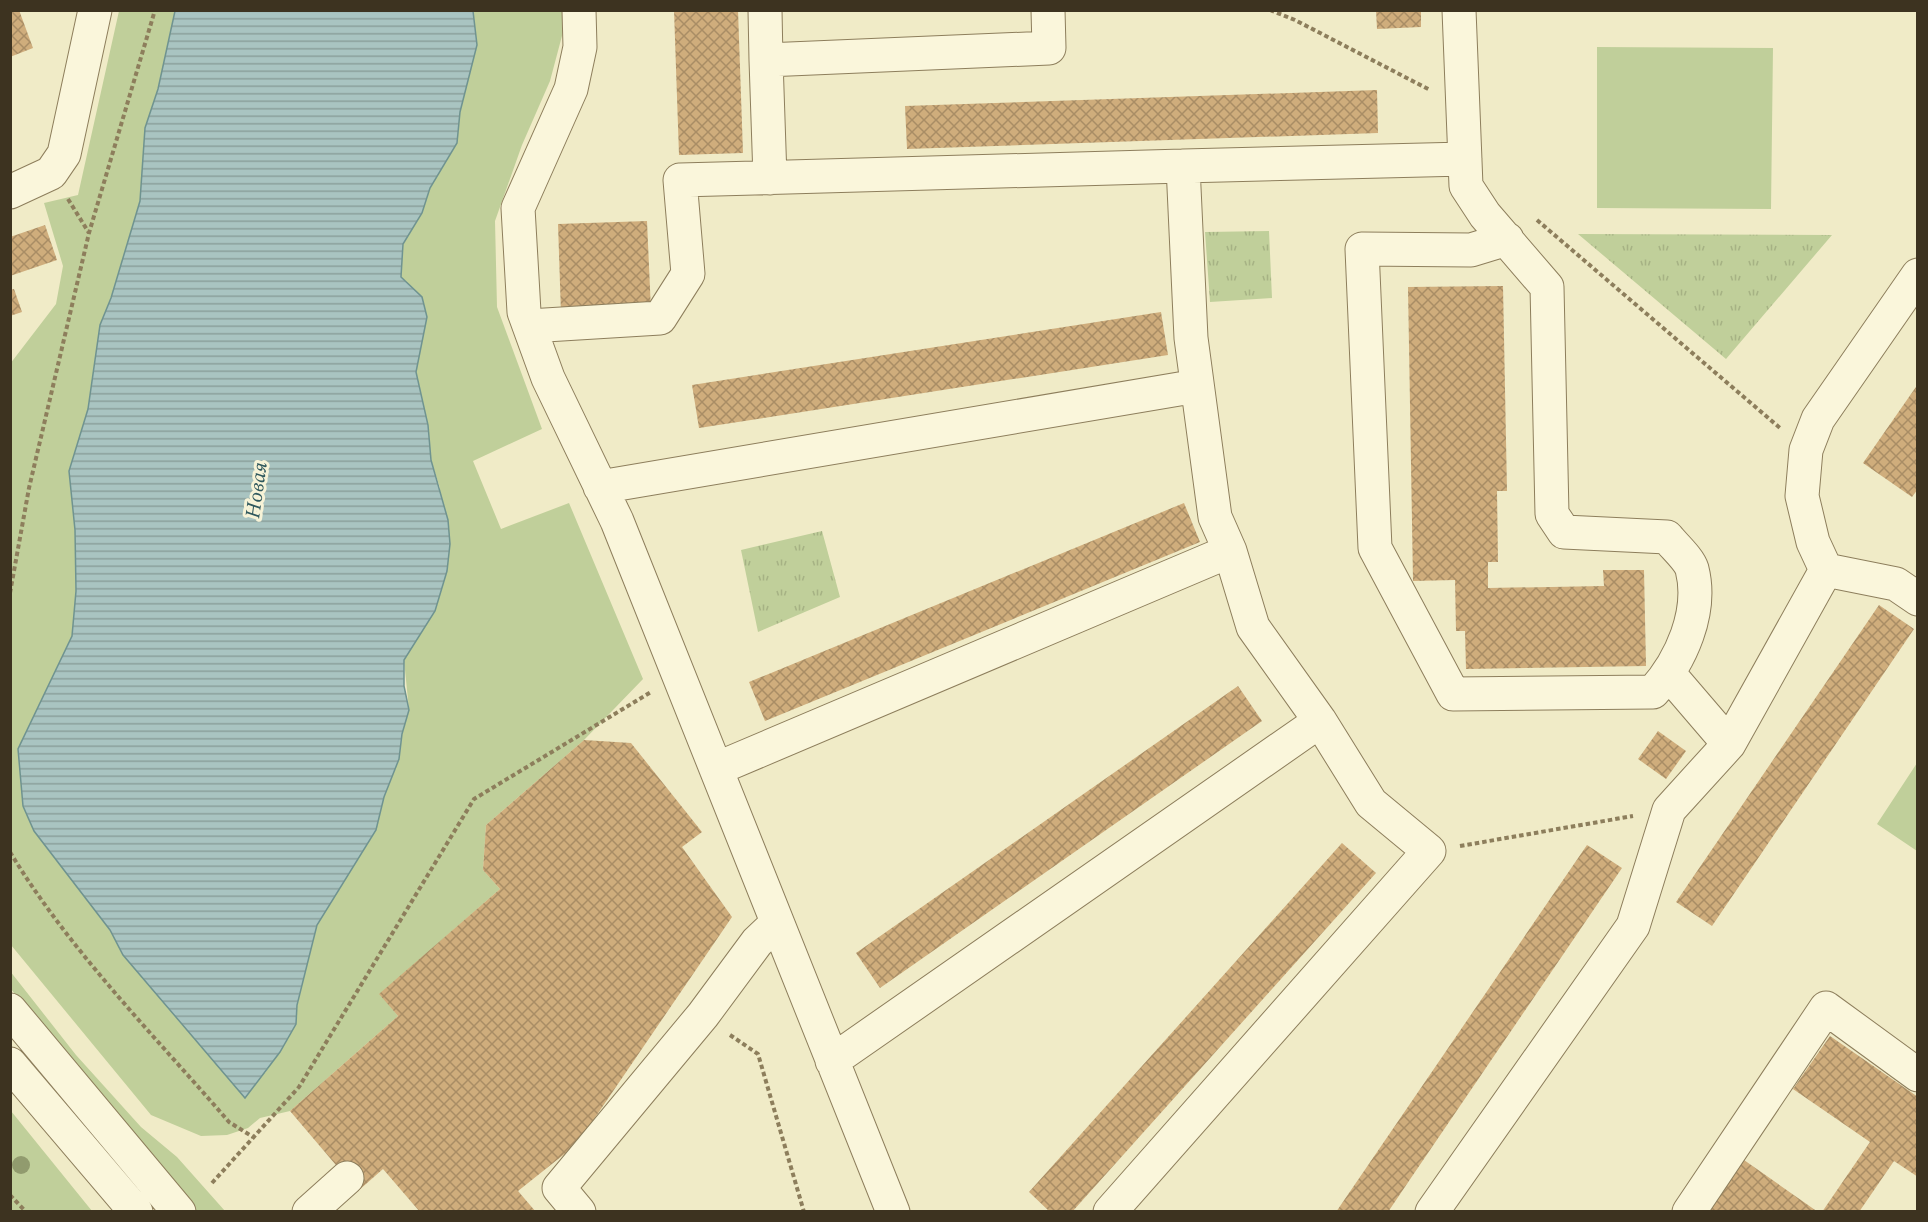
<svg xmlns="http://www.w3.org/2000/svg" width="1928" height="1222" font-family="Spectral,serif">
<style>
.grass{fill:#c0cf9a}
.park{fill:url(#park-tufts)}
.water{fill:url(#water-rules);stroke:#6f9390;stroke-width:1.5}
.building{fill:url(#building-cross-hatch)}
.lines{fill:none;stroke-linecap:round;stroke-linejoin:round}
.minor-casing{stroke:#8d7e5c;stroke-width:35}
.path{stroke:#8d7e5c;stroke-width:4;stroke-dasharray:4.5 3;stroke-linecap:butt}
.minor{stroke:#faf6db;stroke-width:33}
.tree{fill:#919b6e}
.labels{text-anchor:middle;stroke-width:6;stroke-linejoin:round;paint-order:stroke}
.water-label{font-size:21px;font-style:italic;fill:#2f585d;stroke:#f7f3d7}
</style>
<defs>
<pattern id="park-tufts" width="24" height="20" patternUnits="userSpaceOnUse" patternTransform="scale(1.5)"><rect width="24" height="20" fill="#c0cf9a"/><path d="M3 7l-1-3M5 7V3M7 7l1-3M15 17l-1-3M17 17v-4M19 17l1-3" fill="none" stroke="#a6b284"/></pattern>
<pattern id="water-rules" width="6" height="5" patternUnits="userSpaceOnUse" patternTransform="scale(1.5)"><rect width="6" height="5" fill="#a9c4c1"/><path d="M0 2.5h6" fill="none" stroke="#8ba09c"/></pattern>
<pattern id="building-cross-hatch" width="8" height="8" patternUnits="userSpaceOnUse" patternTransform="scale(1.5)"><rect width="8" height="8" fill="#cfad7c"/><path d="M0 0l8 8M0 8l8-8" fill="none" stroke="#a98d65"/></pattern>
</defs>
<rect width="100%" height="100%" fill="#f0ebc7"/>
<path class="grass" d="M 119,11 L 175,11 L 158,89 L 145,128 L 140,201 L 111,298 L 100,325 L 88,409 L 69,471 L 75,530 L 76,591 L 72,636 L 18,749 L 23,806 L 110,930 L 123,955 L 179,1019 L 265,1073 L 296,1024 L 297,1005 L 317,925 L 376,830 L 384,797 L 399,759 L 402,734 L 409,710 L 404,660 L 440,488 L 431,460 L 428,425 L 416,372 L 421,297 L 401,277 L 403,244 L 422,213 L 430,188 L 457,143 L 460,112 L 476,45 L 473,11 L 567,11 L 567,17 L 550,81 L 522,145 L 495,221 L 497,307 L 542,429 L 473,461 L 501,529 L 569,503 L 643,679 L 584,740 L 486,825 L 483,870 L 500,889 L 380,994 L 398,1016 L 290,1111 L 260,1118 L 248,1128 L 227,1135 L 201,1136 L 151,1115 L 11,945 L 10,364 L 56,304 L 63,266 L 44,203 L 78,195 Z
M 1597,47 L 1773,48 L 1771,209 L 1597,208 Z
M 1917,763 L 1918,851 L 1917,851 L 1877,824 Z
M 10,971 L 76,1055 L 141,1127 L 177,1157 L 225,1211 L 194,1211 L 125,1133 L 11,989 Z
M 11,1111 L 92,1211 L 11,1211 Z"/>
<path class="park" d="M 1269,231 L 1272,298 L 1210,302 L 1205,232 Z
M 1578,234 L 1832,235 L 1726,359 Z
M 822,531 L 840,597 L 758,632 L 741,550 Z"/>
<path class="water" d="M 175,11 L 473,11 L 477,45 L 460,112 L 457,143 L 430,188 L 422,213 L 403,244 L 401,277 L 422,297 L 427,317 L 416,372 L 428,425 L 431,460 L 448,520 L 450,544 L 447,571 L 435,611 L 404,660 L 404,686 L 409,710 L 402,734 L 399,759 L 384,797 L 376,830 L 317,925 L 297,1005 L 296,1024 L 280,1052 L 245,1098 L 123,955 L 110,930 L 34,831 L 23,806 L 18,749 L 72,636 L 76,591 L 75,530 L 69,471 L 88,409 L 100,325 L 111,298 L 140,201 L 145,128 L 158,89 Z"/>
<path class="building" d="M 10,10 L 19,10 L 33,48 L 10,57 Z
M 674,10 L 738,10 L 743,153 L 679,155 Z
M 1376,10 L 1421,10 L 1421,27 L 1377,29 Z
M 1377,90 L 1378,133 L 907,149 L 905,106 Z
M 647,221 L 651,311 L 561,314 L 558,224 Z
M 45,225 L 57,260 L 10,276 L 10,237 Z
M 1503,286 L 1507,491 L 1497,491 L 1498,562 L 1488,562 L 1488,588 L 1604,586 L 1603,570 L 1644,570 L 1646,666 L 1466,669 L 1465,631 L 1456,631 L 1455,580 L 1413,581 L 1408,287 Z
M 14,289 L 22,312 L 10,316 L 10,290 Z
M 1161,312 L 1168,355 L 699,428 L 692,385 Z
M 1918,384 L 1918,489 L 1912,497 L 1863,463 Z
M 1184,503 L 1200,542 L 765,721 L 749,682 Z
M 1879,605 L 1914,629 L 1712,926 L 1676,902 Z
M 1238,686 L 1262,721 L 880,988 L 856,953 Z
M 1658,731 L 1686,751 L 1666,779 L 1638,759 Z
M 584,740 L 631,743 L 702,832 L 682,847 L 732,917 L 577,1144 L 518,1191 L 536,1212 L 420,1212 L 383,1169 L 358,1191 L 290,1111 L 398,1016 L 379,994 L 500,889 L 483,870 L 486,825 Z
M 1342,843 L 1376,873 L 1072,1212 L 1050,1212 L 1029,1192 Z
M 1587,845 L 1622,868 L 1413,1175 L 1388,1212 L 1336,1212 Z
M 1830,1036 L 1918,1097 L 1918,1177 L 1894,1161 L 1859,1212 L 1822,1212 L 1870,1142 L 1793,1089 Z
M 1744,1160 L 1818,1212 L 1708,1212 Z"/>
<g class="lines">
<defs>
<path id="minor" d="M 579,10 L 580,47 L 571,89 L 518,208 L 524,312 L 548,378 L 617,521 L 893,1212
M 765,10 L 766,60 L 1049,48 L 1048,10
M 1459,10 L 1466,186 L 1485,215 L 1547,287 L 1552,514 L 1564,532 L 1667,537 C 1674,546 1689,559 1692,569 C 1703,612 1681,661 1653,692 L 1453,694 L 1375,548 L 1362,249 L 1471,250 L 1507,239
M 766,60 L 770,178
M 10,192 L 51,173 L 64,154 L 95,10
M 1918,275 L 1818,419 L 1806,450 L 1802,496 L 1813,542 L 1826,570 L 1896,584 L 1918,599
M 529,326 L 660,318 L 688,274 L 680,180 L 1183,166
M 600,487 L 1197,386
M 1669,674 L 1729,744
M 716,769 L 1230,551
M 10,1010 L 179,1212
M 832,1061 L 1320,721
M 10,1064 L 136,1212
M 309,1212 L 347,1178
M 579,1212 L 559,1188 L 703,1015 L 757,942 L 777,923
M 1110,1212 L 1429,851 L 1371,803 L 1320,721 L 1253,627 L 1230,551 L 1215,517 L 1191,338 L 1183,166 L 1465,159
M 1432,1212 L 1633,926 L 1669,810 L 1729,744 L 1826,570
M 1689,1212 L 1826,1008 L 1918,1075"/>
</defs>
<use href="#minor" class="minor-casing"/>
<path class="path" d="M 1270,10 L 1295,20 L 1430,90
M 68,199 L 89,233
M 1537,220 L 1780,428
M 10,593 L 29,488 L 89,233 L 155,10
M 1460,846 L 1633,816
M 10,852 C 70,951 154,1035 229,1122 L 253,1137
M 730,1035 L 758,1054 L 804,1212
M 212,1183 L 299,1087 L 474,799 L 651,692
M 10,1195 L 26,1212"/>
<use href="#minor" class="minor"/>
</g>
<circle class="tree" cx="21" cy="1165" r="9"/>
<g class="labels">
<g class="water-label">
<text transform="translate(256 490) rotate(-82)" y="7">Новая</text>
</g>
</g>
<rect width="1928" height="1222" fill="none" stroke="#3d3320" stroke-width="24"/>
</svg>
